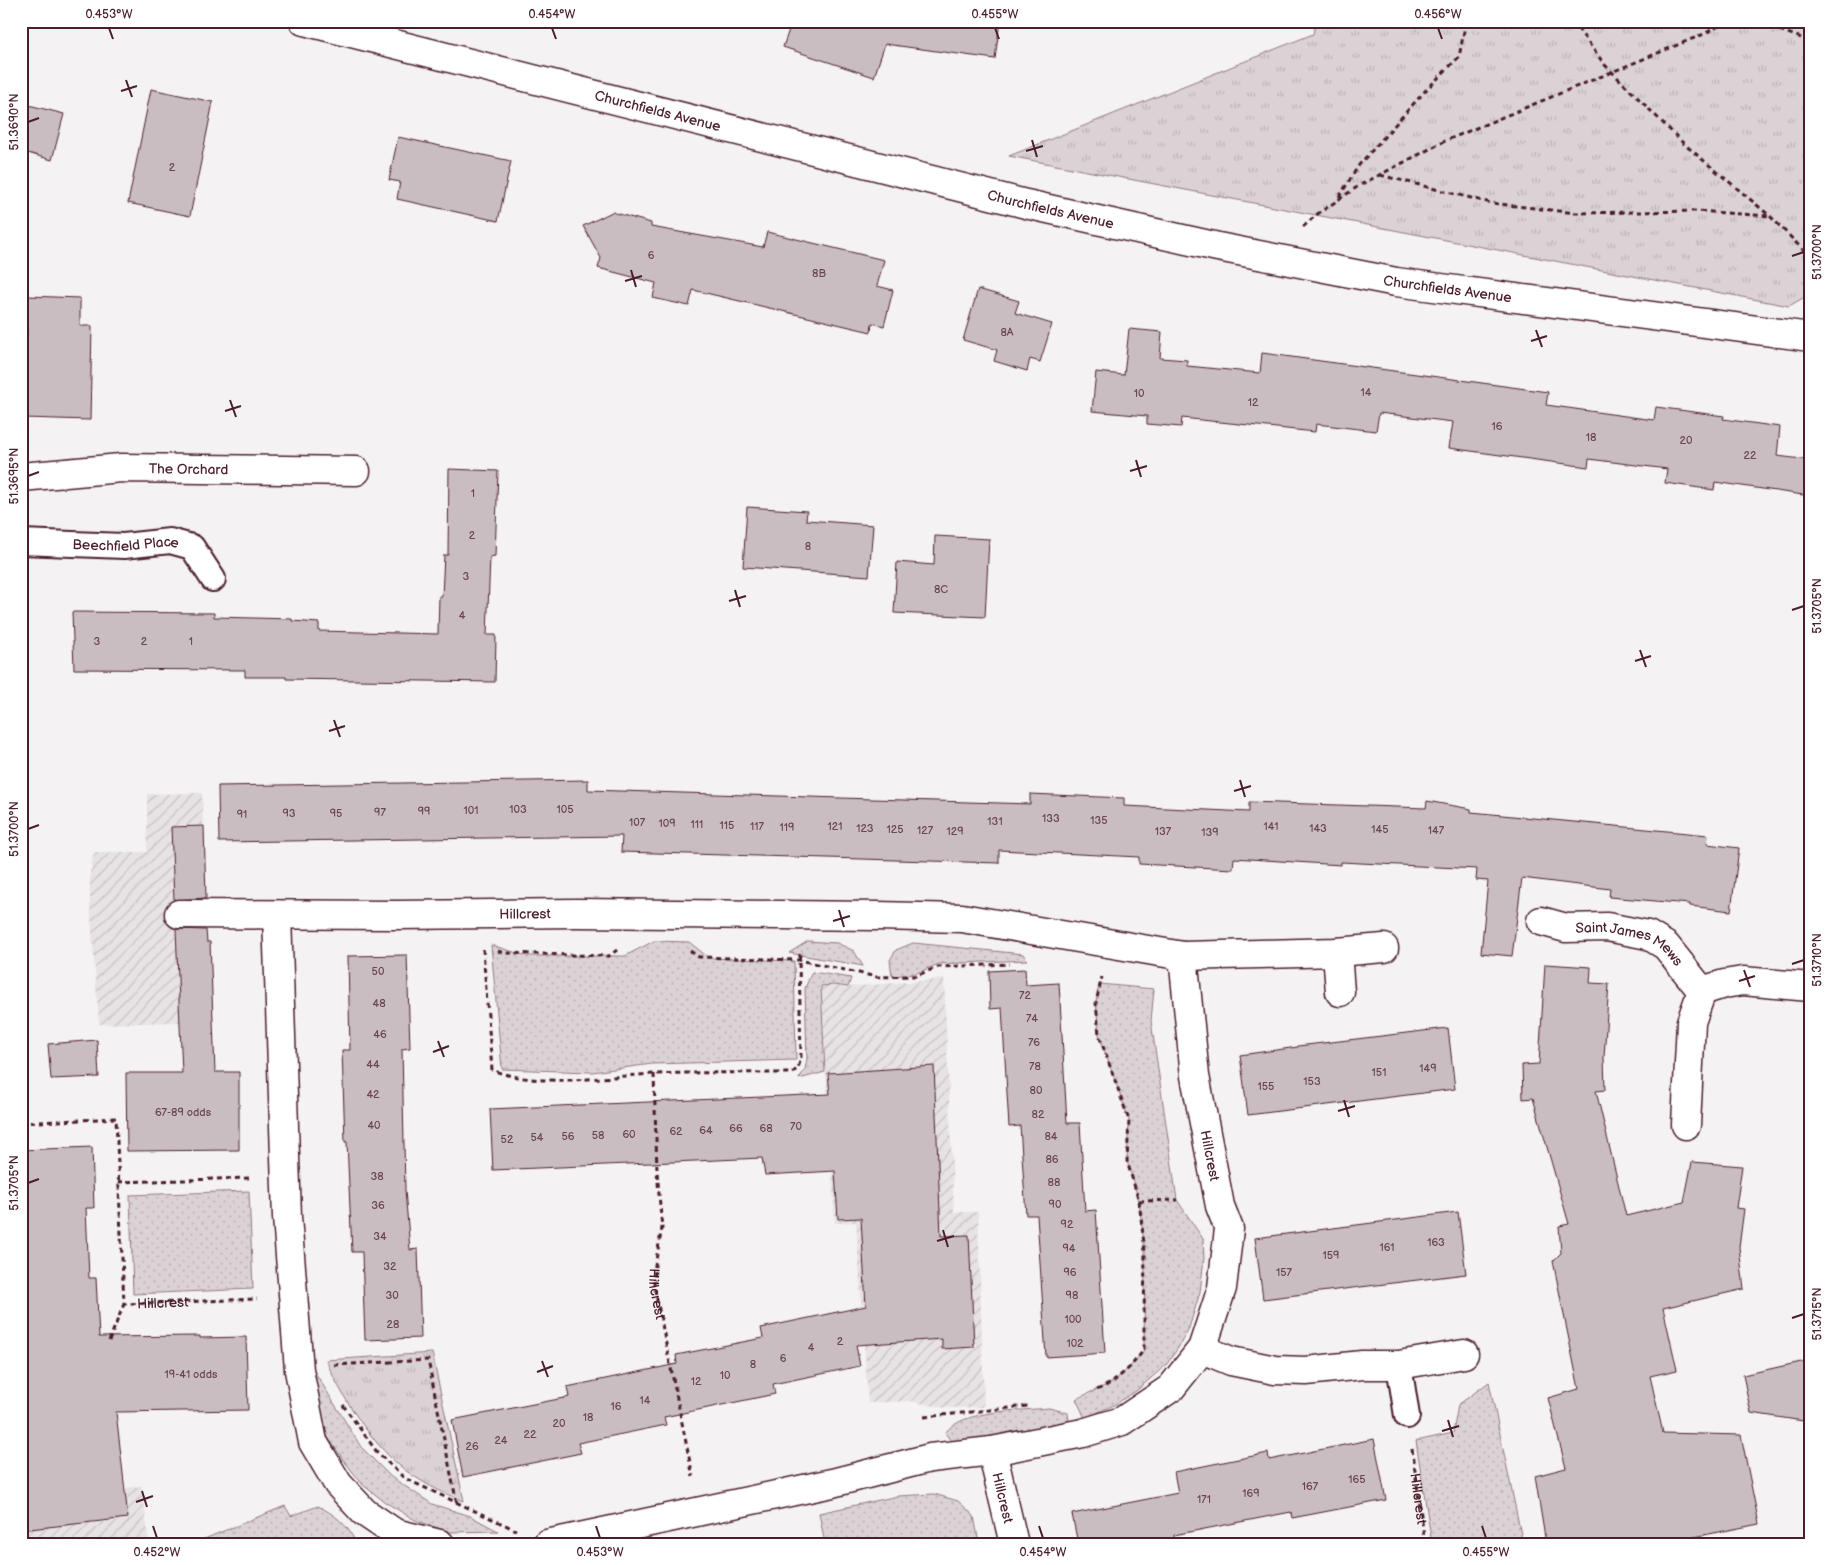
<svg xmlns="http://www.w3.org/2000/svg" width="1831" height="1565" font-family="'Balsamiq Sans',sans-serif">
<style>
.industrial{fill:url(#industrial-furrows)}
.grass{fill:url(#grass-dots);stroke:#927880}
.park{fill:url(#park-tufts);stroke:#927880}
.building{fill:#cabdc1;stroke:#4a1f2b}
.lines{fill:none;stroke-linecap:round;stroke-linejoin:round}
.lane-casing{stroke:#4a1f2b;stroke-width:28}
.street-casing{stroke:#4a1f2b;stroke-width:31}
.path{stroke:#4a1f2b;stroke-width:3;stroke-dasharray:5 4;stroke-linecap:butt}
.lane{stroke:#fff;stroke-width:24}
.street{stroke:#fff;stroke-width:28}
.ticks{fill:none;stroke:#4a1f2b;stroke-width:2}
.labels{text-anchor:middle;stroke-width:5;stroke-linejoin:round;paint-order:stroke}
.number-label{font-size:11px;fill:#6a4650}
.street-label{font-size:14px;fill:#4a1f2b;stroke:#fff}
.neatline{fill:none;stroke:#4a1f2b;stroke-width:2}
.ticks-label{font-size:12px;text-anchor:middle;fill:#4a1f2b}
</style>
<defs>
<pattern id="industrial-furrows" width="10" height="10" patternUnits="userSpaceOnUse" patternTransform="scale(1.25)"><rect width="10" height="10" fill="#e7e2e3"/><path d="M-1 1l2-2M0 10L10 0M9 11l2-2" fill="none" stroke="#c8c1c3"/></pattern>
<pattern id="grass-dots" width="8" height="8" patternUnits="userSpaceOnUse" patternTransform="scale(1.25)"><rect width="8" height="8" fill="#dbd2d5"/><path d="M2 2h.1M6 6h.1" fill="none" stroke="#bdb4b7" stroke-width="1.8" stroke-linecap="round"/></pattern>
<pattern id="park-tufts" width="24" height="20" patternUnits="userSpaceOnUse" patternTransform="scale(1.25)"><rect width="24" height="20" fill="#dbd2d5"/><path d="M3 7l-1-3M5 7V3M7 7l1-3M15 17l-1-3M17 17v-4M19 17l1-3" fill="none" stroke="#bdb4b7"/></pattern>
</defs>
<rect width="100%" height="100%" fill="#f4f2f2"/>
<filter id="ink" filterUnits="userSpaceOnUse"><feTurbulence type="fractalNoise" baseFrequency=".02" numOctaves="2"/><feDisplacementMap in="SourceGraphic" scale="10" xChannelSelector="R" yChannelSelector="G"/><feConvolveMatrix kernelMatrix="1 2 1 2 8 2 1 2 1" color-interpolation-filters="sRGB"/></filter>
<g filter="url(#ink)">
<path class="industrial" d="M 202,793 L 205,886 L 173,888 L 176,943 L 210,942 L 213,1021 L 99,1024 L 90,905 L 90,873 L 94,852 L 147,852 L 147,794 Z
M 944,979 L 954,1212 L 978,1212 L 984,1407 L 946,1408 L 909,1401 L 868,1403 L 856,1222 L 835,1223 L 821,986 L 834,985 L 848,987 Z
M 21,1360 L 110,1363 L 125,1488 L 142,1486 L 149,1544 L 21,1544 Z"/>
<path class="grass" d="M 654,941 L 689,942 L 709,958 L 794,961 L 796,1060 L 652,1064 L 592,1072 L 502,1069 L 491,945 L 527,956 L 625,956 Z
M 808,941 L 837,943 L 854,951 L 863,966 L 789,953 Z
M 913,943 L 1023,954 L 1027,960 L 939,964 L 914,974 L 892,976 L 890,960 L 896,950 Z
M 812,972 L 851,978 L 848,987 L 834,985 L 821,986 L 825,1072 L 799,1079 L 805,1069 L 807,1059 L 805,988 Z
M 1099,984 L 1154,989 L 1151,1021 L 1177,1200 L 1203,1239 L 1204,1258 L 1200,1292 L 1189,1328 L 1178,1348 L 1166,1365 L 1136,1391 L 1114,1405 L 1085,1418 L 1076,1399 L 1113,1382 L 1130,1367 L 1144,1350 L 1145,1252 L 1139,1201 L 1127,1161 L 1129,1120 L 1099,1035 L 1096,1002 Z
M 249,1191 L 253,1289 L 133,1294 L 130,1195 Z
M 313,1369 L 361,1447 L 391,1477 L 432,1504 L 470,1516 L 498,1531 L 449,1532 L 415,1520 L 385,1502 L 363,1485 L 345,1462 L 324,1432 Z
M 1489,1382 L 1523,1544 L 1432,1544 L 1416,1441 L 1453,1433 L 1458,1405 Z
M 1049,1408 L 1068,1413 L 1069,1421 L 961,1443 L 951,1441 L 945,1433 C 963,1409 1021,1411 1049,1408 Z
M 934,1494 L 958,1501 L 974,1516 L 979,1544 L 825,1544 L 819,1513 L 898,1496 Z
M 285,1506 L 291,1516 L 318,1506 C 334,1514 349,1525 356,1544 L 192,1544 Z"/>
<path class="park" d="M 1316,21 L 1810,21 L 1810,294 L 1789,306 L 1009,156 L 1313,34 Z
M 432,1353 L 464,1501 C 442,1493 418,1481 400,1466 C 370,1441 341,1396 326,1360 Z"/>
<path class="building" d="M 792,21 L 1000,21 L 995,59 L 885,44 L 874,77 L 783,47 Z
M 151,89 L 213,102 L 190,216 L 128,203 Z
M 21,103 L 64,114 L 52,160 L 21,151 Z
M 398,137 L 511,161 L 498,221 L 397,199 L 400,182 L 389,180 Z
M 612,212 L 651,223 L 651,227 L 763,247 L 767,232 L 884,260 L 877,286 L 893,290 L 884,326 L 872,323 L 871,332 L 693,290 L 689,306 L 653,298 L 656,283 L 598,268 L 601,258 L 583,226 Z
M 978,289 L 1019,301 L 1015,313 L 1052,324 L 1040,362 L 1030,359 L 1027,371 L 994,361 L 997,350 L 963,340 Z
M 28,296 L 80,298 L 80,326 L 92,326 L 90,420 L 24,418 Z
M 1129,329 L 1162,332 L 1160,358 L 1187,360 L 1187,366 L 1260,373 L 1262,353 L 1548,392 L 1546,405 L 1654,420 L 1656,407 L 1724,416 L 1723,419 L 1780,427 L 1777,456 L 1810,460 L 1810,496 L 1715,482 L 1714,490 L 1665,483 L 1667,469 L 1589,459 L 1588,467 L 1449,448 L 1453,422 L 1379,413 L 1376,431 L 1316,424 L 1315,432 L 1182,418 L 1181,427 L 1147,424 L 1147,416 L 1092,411 L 1096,372 L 1124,375 Z
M 449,469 L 498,471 L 495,556 L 490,557 L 487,635 L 496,635 L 495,682 L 286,679 L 286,677 L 245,677 L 245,670 L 74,669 L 72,612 L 214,613 L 214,617 L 292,619 L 292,621 L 319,623 L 319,631 L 438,634 L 439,596 L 442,596 L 444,555 L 448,555 Z
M 747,507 L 807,511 L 806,520 L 873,525 L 869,576 L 743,567 Z
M 935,536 L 989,539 L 985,617 L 894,613 L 897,562 L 934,565 Z
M 588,780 L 588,790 L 1030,804 L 1030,794 L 1124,798 L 1124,806 L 1249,812 L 1249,802 L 1426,808 L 1427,801 L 1471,809 L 1471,812 L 1708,835 L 1707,844 L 1739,848 L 1731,911 L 1690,906 L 1690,904 L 1609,897 L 1610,889 L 1522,878 L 1512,956 L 1481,953 L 1488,881 L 1476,880 L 1477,869 L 1341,862 L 1341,865 L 1234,858 L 1233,869 L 1139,864 L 1139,857 L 999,850 L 999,863 L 621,852 L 622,836 L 219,842 L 218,786 Z
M 204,826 L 206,898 L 174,900 L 171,827 Z
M 176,929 L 206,930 L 207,942 L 210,942 L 215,1072 L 239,1072 L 239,1150 L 127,1151 L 126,1073 L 182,1073 Z
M 407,955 L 410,1048 L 402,1049 L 405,1190 L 410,1250 L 418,1249 L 421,1338 L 365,1340 L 362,1252 L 352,1252 L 347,1142 L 345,1142 L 342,1050 L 350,1050 L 348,956 Z
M 1545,964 L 1591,967 L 1590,983 L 1609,984 L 1604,1057 L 1605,1090 L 1596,1091 L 1626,1216 L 1684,1202 L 1692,1162 L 1742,1166 L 1736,1208 L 1744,1209 L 1739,1247 L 1744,1289 L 1663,1308 L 1677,1370 L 1650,1376 L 1663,1433 L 1741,1435 L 1759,1524 L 1659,1544 L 1546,1544 L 1535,1476 L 1566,1468 L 1548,1398 L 1579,1389 L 1553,1261 L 1561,1253 L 1559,1226 L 1569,1224 L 1533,1098 L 1523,1099 L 1522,1065 L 1539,1064 Z
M 1025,969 L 1026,985 L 1059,983 L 1067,1123 L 1080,1123 L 1085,1211 L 1096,1210 L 1105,1353 L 1046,1357 L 1037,1215 L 1026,1215 L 1020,1126 L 1009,1127 L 1002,1008 L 990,1009 L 989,971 Z
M 1448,1028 L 1455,1089 L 1248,1115 L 1240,1055 L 1298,1047 L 1298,1046 Z
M 97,1040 L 99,1077 L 51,1079 L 48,1044 Z
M 934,1066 L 941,1236 L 969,1235 L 974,1347 L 942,1349 L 942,1339 L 856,1345 L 860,1366 L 773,1384 L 775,1394 L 664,1417 L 666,1425 L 578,1443 L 581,1453 L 463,1477 L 452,1420 L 569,1397 L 567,1387 L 677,1364 L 676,1355 L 763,1338 L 761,1328 L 866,1306 L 861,1218 L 838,1219 L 835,1171 L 765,1175 L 762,1158 L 493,1170 L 490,1109 L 830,1094 L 828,1073 Z
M 92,1147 L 94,1208 L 86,1208 L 89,1278 L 96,1278 L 99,1337 L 200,1336 L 200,1338 L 246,1337 L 248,1410 L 116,1412 L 128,1518 L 21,1530 L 21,1150 Z
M 1458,1212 L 1466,1274 L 1263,1299 L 1255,1238 Z
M 1810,1360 L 1810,1422 L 1751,1413 L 1743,1375 Z
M 1374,1439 L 1386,1500 L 1292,1518 L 1291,1512 L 1174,1535 L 1175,1544 L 1078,1544 L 1072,1514 L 1178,1493 L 1174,1472 L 1268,1453 L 1269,1460 Z"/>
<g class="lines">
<defs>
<g id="lane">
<path id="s4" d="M 21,542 L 124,546 L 170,541 L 192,547 L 213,579"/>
<path d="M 1399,1365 L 1407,1416"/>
</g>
<g id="street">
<path id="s5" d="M 304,21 L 1026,204 L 1218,247 L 1396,282 L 1810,337"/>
<path id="s6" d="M 21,477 L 121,468 L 356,471"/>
<path id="s7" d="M 179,914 L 397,915 L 577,913 L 877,916 L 962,918 L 1183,956 L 1195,1076 L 1220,1206 L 1229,1229 L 1222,1288 L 1202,1349 L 1171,1388 L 1122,1421 L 1083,1433 L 992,1451 L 930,1458 L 832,1483 L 547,1544"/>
<path d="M 277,915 L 287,1217 L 299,1370 L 313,1442 L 338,1484 L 364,1512 L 395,1533 L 440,1544"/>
<path id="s8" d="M 1541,921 L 1566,928 L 1607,927 L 1648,935 L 1666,946 L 1702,991"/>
<path d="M 1337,952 L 1340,992"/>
<path d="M 1183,956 L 1337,952 L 1384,948"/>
<path d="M 1702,991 L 1724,984 L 1743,981 L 1810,987"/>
<path d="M 1686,1125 L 1691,1022 L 1702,991"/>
<path d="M 1202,1349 L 1231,1361 L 1275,1370 L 1306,1371 L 1362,1365 L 1399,1365 L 1464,1354"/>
<path id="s9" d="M 992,1451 L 1014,1544"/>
</g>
</defs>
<use href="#lane" class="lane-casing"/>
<use href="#street" class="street-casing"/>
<g class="path">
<path d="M 1572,21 L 1605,65 L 1684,144 L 1770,216 L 1810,257"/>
<path d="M 1754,21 L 1810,41"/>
<path d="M 1380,175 L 1491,203 L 1576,213 L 1696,211 L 1770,216"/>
<path d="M 1339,197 L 1359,165 L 1425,91 L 1459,57 L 1466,21"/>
<path d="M 1303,227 L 1316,215 L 1360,185 L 1447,140 L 1704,34 L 1728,21"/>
<path d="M 483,949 L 492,1070 C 541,1089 604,1076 655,1074 C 700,1072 746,1073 792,1073 L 798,1068 L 801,1058 L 799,960 L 801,950"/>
<path d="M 498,951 L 504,953 L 609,956 L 617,950"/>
<path d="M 690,951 L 699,957 L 799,960 L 877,977 L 915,976 L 938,967 L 1009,964"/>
<path id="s1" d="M 654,1074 L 657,1171 L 662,1228 L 655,1265 L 654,1285 L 693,1477"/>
<path id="s2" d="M 21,1123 L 116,1118 L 124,1304 L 257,1299"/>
<path d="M 118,1182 L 250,1178"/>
<path d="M 1139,1201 L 1177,1200"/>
<path d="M 109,1341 L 124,1304"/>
<path d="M 334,1365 L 428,1360 L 457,1504"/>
<path d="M 1097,1390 L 1113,1382 L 1130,1367 L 1144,1350 L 1144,1323 L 1145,1252 L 1139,1201 L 1127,1161 L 1129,1120 L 1099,1035 L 1096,1002 L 1102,977"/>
<path d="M 343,1405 L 377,1452 L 404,1478 L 516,1530"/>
<path d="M 924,1417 L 1028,1406"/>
<path id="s3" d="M 1412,1449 L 1425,1544"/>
</g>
<use href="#lane" class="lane"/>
<use href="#street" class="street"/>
</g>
</g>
<path class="ticks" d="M 109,28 L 113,39M 552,28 L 556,39M 995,28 L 999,39M 1438,28 L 1442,39M 126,80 L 132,97M 121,91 L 137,86M 28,122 L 39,118M 1032,140 L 1037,157M 1026,151 L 1043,146M 1792,256 L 1804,252M 631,270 L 636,287M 625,281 L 642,276M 1536,330 L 1542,347M 1531,341 L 1547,336M 230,400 L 236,417M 225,411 L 241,406M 1136,460 L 1141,477M 1130,471 L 1147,466M 28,476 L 39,472M 735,590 L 740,607M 729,601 L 746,596M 1792,610 L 1804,606M 1640,650 L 1646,667M 1635,661 L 1651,656M 334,720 L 340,737M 329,731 L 345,726M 1240,780 L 1245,797M 1234,791 L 1251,786M 28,829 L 39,825M 839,910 L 844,927M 833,921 L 850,916M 1792,964 L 1804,960M 1744,970 L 1750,987M 1739,981 L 1755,976M 438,1041 L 444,1057M 433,1052 L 449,1046M 1344,1100 L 1349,1117M 1338,1111 L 1355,1106M 28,1183 L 39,1179M 943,1230 L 948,1247M 937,1241 L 954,1236M 1792,1318 L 1804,1314M 542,1361 L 548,1377M 537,1372 L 553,1366M 1448,1420 L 1453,1437M 1442,1431 L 1459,1426M 142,1491 L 147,1507M 136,1502 L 153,1496M 153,1526 L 157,1538M 596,1526 L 600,1538M 1039,1526 L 1043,1538M 1482,1526 L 1486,1538"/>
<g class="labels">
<g class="number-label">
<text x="172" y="171">2</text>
<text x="651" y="259">6</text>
<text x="819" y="277">8B</text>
<text x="1007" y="336">8A</text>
<text x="1366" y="396">14</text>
<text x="1139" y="397">10</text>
<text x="1253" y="406">12</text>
<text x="1497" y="430">16</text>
<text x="1591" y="441">18</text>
<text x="1686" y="444">20</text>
<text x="1750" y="459">22</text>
<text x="473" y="497">1</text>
<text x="472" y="539">2</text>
<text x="808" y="550">8</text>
<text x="466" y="580">3</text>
<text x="941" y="593">8C</text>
<text x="462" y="619">4</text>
<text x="97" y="645">3</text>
<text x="144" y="645">2</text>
<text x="191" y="645">1</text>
<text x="518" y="813">103</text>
<text x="565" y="813">105</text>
<text x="471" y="814">101</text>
<text x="424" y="815">99</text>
<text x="380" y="816">97</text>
<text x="289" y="817">93</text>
<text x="336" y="817">95</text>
<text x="242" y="818">91</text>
<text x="1051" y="822">133</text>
<text x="1099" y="824">135</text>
<text x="995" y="825">131</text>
<text x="637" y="826">107</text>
<text x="667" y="827">109</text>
<text x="697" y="828">111</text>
<text x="727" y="829">115</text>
<text x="757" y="830">117</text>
<text x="835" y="830">121</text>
<text x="1271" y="830">141</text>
<text x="787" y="831">119</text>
<text x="865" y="832">123</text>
<text x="1318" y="832">143</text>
<text x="895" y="833">125</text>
<text x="1380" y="833">145</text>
<text x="925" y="834">127</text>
<text x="1436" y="834">147</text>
<text x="955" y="835">129</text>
<text x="1163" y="835">137</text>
<text x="1210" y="836">139</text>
<text x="378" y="975">50</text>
<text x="1025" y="999">72</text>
<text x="379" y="1007">48</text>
<text x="1032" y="1022">74</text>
<text x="380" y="1038">46</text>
<text x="1034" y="1046">76</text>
<text x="373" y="1068">44</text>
<text x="1035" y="1070">78</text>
<text x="1428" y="1072">149</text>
<text x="1379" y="1076">151</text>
<text x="1312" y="1085">153</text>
<text x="1266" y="1090">155</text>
<text x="1036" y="1094">80</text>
<text x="373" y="1098">42</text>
<text x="183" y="1116">67-89 odds</text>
<text x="1038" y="1118">82</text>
<text x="374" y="1129">40</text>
<text x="796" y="1130">70</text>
<text x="736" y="1132">66</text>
<text x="766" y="1132">68</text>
<text x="706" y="1134">64</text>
<text x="676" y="1135">62</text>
<text x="629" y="1138">60</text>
<text x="598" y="1139">58</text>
<text x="568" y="1140">56</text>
<text x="1051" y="1140">84</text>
<text x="537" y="1141">54</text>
<text x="507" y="1143">52</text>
<text x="1052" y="1163">86</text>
<text x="377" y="1180">38</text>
<text x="1054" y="1186">88</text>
<text x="1055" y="1208">90</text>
<text x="378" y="1209">36</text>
<text x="1067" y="1228">92</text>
<text x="380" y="1240">34</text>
<text x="1436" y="1246">163</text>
<text x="1387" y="1251">161</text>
<text x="1069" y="1252">94</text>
<text x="1331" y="1259">159</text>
<text x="390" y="1270">32</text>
<text x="1070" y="1276">96</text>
<text x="1284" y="1276">157</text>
<text x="392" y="1299">30</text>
<text x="1072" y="1299">98</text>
<text x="1073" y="1323">100</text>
<text x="393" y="1328">28</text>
<text x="840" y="1345">2</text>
<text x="1075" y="1347">102</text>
<text x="811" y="1351">4</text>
<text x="783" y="1362">6</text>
<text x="753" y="1368">8</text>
<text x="191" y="1378">19-41 odds</text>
<text x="725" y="1379">10</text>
<text x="696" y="1385">12</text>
<text x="645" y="1404">14</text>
<text x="616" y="1410">16</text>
<text x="588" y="1421">18</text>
<text x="559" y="1427">20</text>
<text x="530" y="1438">22</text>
<text x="501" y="1444">24</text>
<text x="472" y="1450">26</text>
<text x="1357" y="1483">165</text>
<text x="1310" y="1490">167</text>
<text x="1251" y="1497">169</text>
<text x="1204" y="1503">171</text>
</g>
<g class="street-label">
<text dy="5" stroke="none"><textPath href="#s5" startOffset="365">Churchfields Avenue</textPath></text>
<text dy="5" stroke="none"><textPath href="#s5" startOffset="770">Churchfields Avenue</textPath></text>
<text dy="5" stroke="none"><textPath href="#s5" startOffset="1175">Churchfields Avenue</textPath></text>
<text dy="5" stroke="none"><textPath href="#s6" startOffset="168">The Orchard</textPath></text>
<text dy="5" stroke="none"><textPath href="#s4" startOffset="105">Beechfield Place</textPath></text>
<text dy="5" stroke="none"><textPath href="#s7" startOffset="346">Hillcrest</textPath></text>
<text dy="5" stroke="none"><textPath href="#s8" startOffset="94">Saint James Mews</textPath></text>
<text dy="5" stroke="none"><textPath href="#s7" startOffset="1209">Hillcrest</textPath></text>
<text dy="5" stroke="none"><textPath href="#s1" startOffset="221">Hillcrest</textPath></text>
<text dy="5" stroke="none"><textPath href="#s2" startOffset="320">Hillcrest</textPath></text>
<text dy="5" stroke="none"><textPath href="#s9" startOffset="48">Hillcrest</textPath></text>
<text dy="5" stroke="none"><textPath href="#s3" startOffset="50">Hillcrest</textPath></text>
</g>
</g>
<rect width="1831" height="1565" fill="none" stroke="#fff" stroke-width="55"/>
<rect x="28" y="28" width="1776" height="1510" class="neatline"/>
<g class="ticks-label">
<text x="109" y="18">0.453°W</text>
<text x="552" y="18">0.454°W</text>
<text x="995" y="18">0.455°W</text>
<text x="1438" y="18">0.456°W</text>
<text transform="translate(14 122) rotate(-90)" y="4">51.3690°N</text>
<text transform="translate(1817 252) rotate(-90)" y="4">51.3700°N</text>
<text transform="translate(14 476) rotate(-90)" y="4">51.3695°N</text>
<text transform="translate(1817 606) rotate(-90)" y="4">51.3705°N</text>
<text transform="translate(14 829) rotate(-90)" y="4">51.3700°N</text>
<text transform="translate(1817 960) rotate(-90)" y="4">51.3710°N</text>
<text transform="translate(14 1183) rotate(-90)" y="4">51.3705°N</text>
<text transform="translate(1817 1314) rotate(-90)" y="4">51.3715°N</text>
<text x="157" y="1556">0.452°W</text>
<text x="600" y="1556">0.453°W</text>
<text x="1043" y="1556">0.454°W</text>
<text x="1486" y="1556">0.455°W</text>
</g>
</svg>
